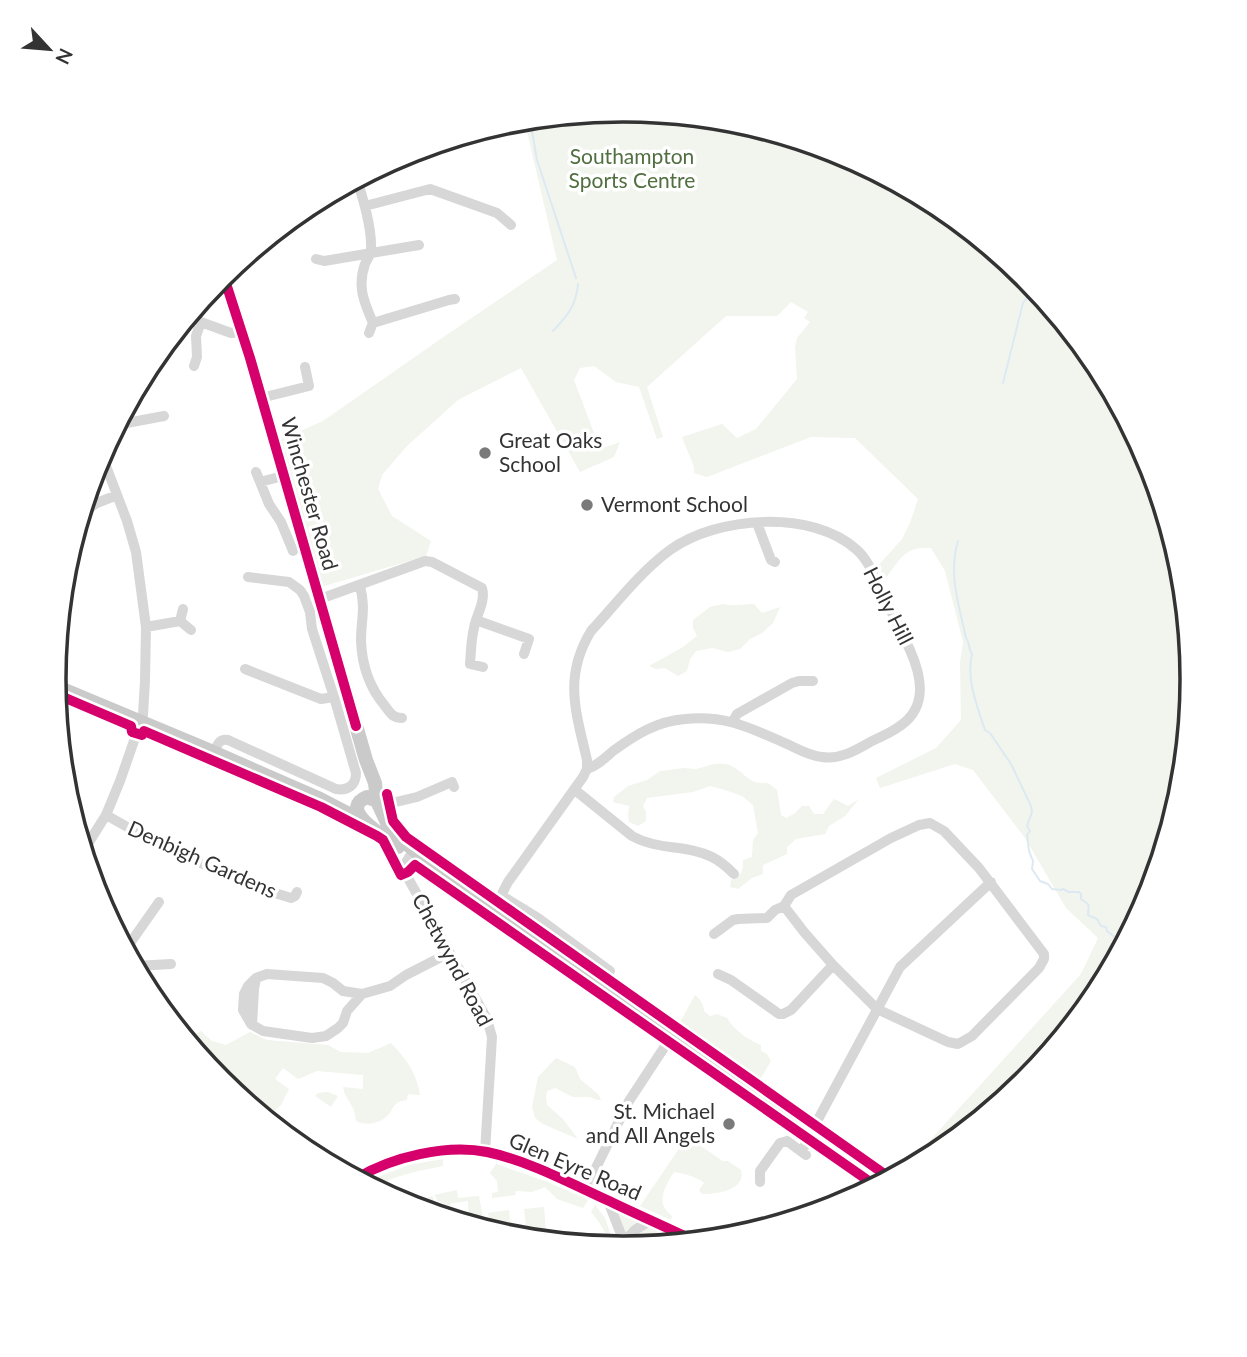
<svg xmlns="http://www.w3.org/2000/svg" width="1247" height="1357" font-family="Lato,sans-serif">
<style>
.green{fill:#f1f5ed}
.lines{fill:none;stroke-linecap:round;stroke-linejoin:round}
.stream{stroke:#dde9f2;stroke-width:2}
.minor{stroke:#d7d7d7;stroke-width:10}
.major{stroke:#cacaca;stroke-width:14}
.cycleway-casing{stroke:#fff;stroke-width:15}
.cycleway{stroke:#d6006c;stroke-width:10}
.poi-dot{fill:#7a7a7a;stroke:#fff;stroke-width:2.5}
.labels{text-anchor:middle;stroke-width:7;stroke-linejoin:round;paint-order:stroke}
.park-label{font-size:21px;fill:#516f40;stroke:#fff}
.poi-label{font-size:21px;fill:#333;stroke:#fff;text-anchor:start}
.street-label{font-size:21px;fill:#333;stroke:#fff}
.rim{fill:none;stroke:#333;stroke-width:3.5}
</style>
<rect width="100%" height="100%" fill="#fff"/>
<path class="green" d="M 624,109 L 735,120 L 842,153 L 940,205 L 1026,276 L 1097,363 L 1150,461 L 1182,568 L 1193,679 L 1182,790 L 1149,897 L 1097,995 L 1082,1012 L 973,1124 L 939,1152 L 933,1156 L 924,1147 L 1081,974 L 1098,938 L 1066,908 L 1025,838 L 973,770 L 955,764 L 880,788 L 876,778 L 936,748 L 961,720 L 960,663 L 963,642 L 945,571 L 931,548 C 905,546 901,558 886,578 L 877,567 L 902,539 L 910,523 L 918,499 L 855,438 L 811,437 L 707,477 L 694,473 L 694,467 L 682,437 L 722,424 L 737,438 L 756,429 L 797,379 L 795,347 L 797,338 L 810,322 L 804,318 L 808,312 L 791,302 L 777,316 L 726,316 L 647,387 L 663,437 L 657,439 L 639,387 L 616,382 L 594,366 L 580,368 L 574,380 L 600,449 L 620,442 L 614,457 L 580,472 L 521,368 L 458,400 L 407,446 L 382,475 L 378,489 L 392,516 L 431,541 L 426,556 L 321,587 L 280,440 L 323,421 L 445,336 L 557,260 L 524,119 Z
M 723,604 C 737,607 740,604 754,604 L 762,613 L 780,607 L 773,623 L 762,633 L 750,639 L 740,649 L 728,652 L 712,648 L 696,651 L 690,659 L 687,671 L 678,676 L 665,668 L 656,669 L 649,666 L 683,647 L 697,636 L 693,628 L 693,620 L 710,607 Z
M 714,764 C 719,764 727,763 731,766 C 747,773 747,785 768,783 L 777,790 L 781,815 L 786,818 L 794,814 L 802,806 L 809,806 L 814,814 L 823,814 L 834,799 L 848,806 L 859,799 L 845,816 L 829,826 L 825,834 L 796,839 L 787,847 L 787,854 L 763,865 L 763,874 L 752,878 L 738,889 L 730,887 L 731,880 C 742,874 743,873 743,860 L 752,857 L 753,840 L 758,833 L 753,805 L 742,796 L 725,790 L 710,786 L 693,792 L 647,798 L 643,806 L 646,812 L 646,821 L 638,826 L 629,822 L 628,815 L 629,806 L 613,802 L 614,797 L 628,786 L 647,780 L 660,771 L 684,768 L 696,769 Z
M 695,995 C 701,1000 703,1003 704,1011 L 710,1016 L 717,1014 L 727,1018 C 734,1030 748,1040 761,1045 L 761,1051 L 767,1054 L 771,1061 L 758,1083 L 678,1026 Z
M 201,1031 L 212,1041 L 226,1045 L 250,1032 L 267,1040 L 328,1045 L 341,1052 L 368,1053 L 391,1043 C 406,1058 417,1074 420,1095 L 408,1094 L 407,1100 C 402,1101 399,1101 396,1104 C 392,1107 392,1111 389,1114 C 380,1124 367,1126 356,1121 C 355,1104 345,1100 343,1087 L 363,1089 L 363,1075 L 317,1071 L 298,1079 L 283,1068 L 275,1079 L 289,1089 L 281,1105 L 267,1119 L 232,1090 L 225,1079 L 223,1067 L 211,1069 L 187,1039 Z
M 556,1058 L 575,1067 L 580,1079 L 599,1095 L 601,1100 L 597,1100 L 590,1097 L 573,1097 L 555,1088 L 547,1091 L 546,1097 L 547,1105 L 563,1119 L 578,1139 L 543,1124 L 535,1118 L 532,1107 L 538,1077 Z
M 328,1092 L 338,1096 L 331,1107 L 315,1096 L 318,1093 Z
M 687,1137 L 723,1161 L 728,1161 L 741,1170 C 746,1190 717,1194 702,1194 L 699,1190 L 704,1183 C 695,1176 685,1174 674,1172 C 669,1180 658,1197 664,1207 C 666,1211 669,1213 672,1216 L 671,1220 L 640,1206 Z
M 443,1159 L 443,1166 C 420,1171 395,1174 375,1188 L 370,1180 L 409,1165 Z
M 496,1164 L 548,1182 L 588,1200 L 583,1208 L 557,1199 L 545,1187 L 532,1192 L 516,1191 L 515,1195 L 492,1198 L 492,1193 L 498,1192 L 497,1181 L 490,1173 Z
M 457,1190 L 458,1198 L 479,1196 L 485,1228 L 469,1224 L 468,1201 L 452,1203 L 449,1206 L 438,1201 L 434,1195 Z
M 432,1196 L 435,1202 L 450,1209 L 451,1218 L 418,1208 L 417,1205 L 412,1206 Z
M 595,1205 L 605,1218 L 615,1247 L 609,1246 C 608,1233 599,1222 591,1212 Z
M 544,1207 L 546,1233 L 527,1235 L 524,1209 Z
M 615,1207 L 687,1241 L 627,1247 Z
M 509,1210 L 511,1236 L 492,1231 L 488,1213 Z"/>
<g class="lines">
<path class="stream" d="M 528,119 L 532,131 L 537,160 L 576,278
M 553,331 C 568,315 576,306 578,284
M 1003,383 L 1023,303 L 1033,289
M 958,541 C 948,574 959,605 966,638 C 970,643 968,648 972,654 C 966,679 977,706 985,730 L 990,733 L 1011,764 L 1031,806 L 1032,812 L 1027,826 L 1030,831 L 1027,835 L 1029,851 L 1033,861 L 1032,869 L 1040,881 L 1048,884 L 1052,889 L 1061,890 L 1063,889 L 1069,892 L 1079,892 L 1081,894 L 1081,899 C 1090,906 1089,902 1088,915 L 1097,919 L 1101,926 L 1106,927 L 1107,931 L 1121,942"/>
<path class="minor" d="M 357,179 C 363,199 372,228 371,249 C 371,255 367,259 365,264 C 357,287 364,302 373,323 L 369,333
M 365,206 L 430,189 L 497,213 L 511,225
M 316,259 L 324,261 L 419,245
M 187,317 L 231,333 L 242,332
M 373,323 L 449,300 L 455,299
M 194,366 L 197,357 L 196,336 L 201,322
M 261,398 L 309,386 L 305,367
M 116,425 L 164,416
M 256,472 L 269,504 L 281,522 L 293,551
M 260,482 L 283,476
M 81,514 L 97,503 L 117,495
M 757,523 L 771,560 L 775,562
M 360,586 C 366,609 361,619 361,641 C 362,666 369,687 385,706 C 390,713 393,718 402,718
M 320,599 L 425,561 L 432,562 L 482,588 C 486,602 476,615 474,628 C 471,640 471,652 470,664 L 483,667
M 183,609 L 180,621 L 191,630
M 476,620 L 529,639 L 524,654
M 146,627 L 180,621
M 245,669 L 321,699 L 334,697
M 733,721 L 737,714 L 792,683 L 799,681 L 813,681
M 214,752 C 217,746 219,738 228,740 L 336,789 C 348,791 356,785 356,773 L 334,697 L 312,629 L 310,612 L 304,596 L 300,590 L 289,582 L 248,577
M 575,790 L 632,836 C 659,851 686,844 712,857 C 720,861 727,867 734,874
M 379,806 L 417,797 L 452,782 L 454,787
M 106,815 L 154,842 L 191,859 L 262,889 L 291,898 L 295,896 L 297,892
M 930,823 L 944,831 L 979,868 L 1044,954 L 1044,959 L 1039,968 L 972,1036 L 958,1044 L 948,1042 L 877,1009 L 833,965 L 804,932 L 784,906 L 791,895 L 891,838 L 919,825 Z
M 84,850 L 106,815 L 120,781 L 143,715 L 145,681 L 146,627 L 136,552 L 127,521 L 101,453
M 410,856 L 405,864 L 404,871 L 487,1019 L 492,1037 L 485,1152
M 502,896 L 538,918 L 610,971
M 494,909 L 508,882 L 583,777 L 587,769 L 587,760 C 576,712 563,677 591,631 C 616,604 640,572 670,550 C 717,516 812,509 857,550 C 869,561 875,578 882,592 C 891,611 901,631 910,650 C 922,677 928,707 900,726 C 892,732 881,737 872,741 C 856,750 840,760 822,757 C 810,756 798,749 787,744 C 750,728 727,715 685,719 C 657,721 635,735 613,751 C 605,758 597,766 587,769
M 714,934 L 733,920 L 738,919 L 767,918 L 775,910 L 784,906
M 126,949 L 159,902
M 135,966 L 171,964
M 718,974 L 731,980 L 779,1014 L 783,1014 L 791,1010 L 833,965
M 362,994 L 343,991 L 333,983 L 323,978 L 267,974 L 256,978 L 248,986 L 244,994 L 243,1010 L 251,1024 L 263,1031 L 312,1038 L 326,1036 L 338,1028 L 343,1023 L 347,1011 L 362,994 L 390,986 L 406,975 L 449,953
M 252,1025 L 254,989 L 256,978
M 801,1151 L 809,1140 L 815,1125 L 900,967 L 991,882
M 357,1178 C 392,1157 446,1144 487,1152 C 529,1161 568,1182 607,1200 C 636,1214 666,1227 695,1241
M 760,1182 L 760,1171 L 780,1143 L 787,1141 L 806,1155
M 585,1190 L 629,1101 L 673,1034
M 608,1201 L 624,1242 L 625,1248
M 624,1242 L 635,1230 L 651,1220"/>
<path class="major" d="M 223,274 L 250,358 L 366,760 L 375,783 L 377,801 L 389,827 L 402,840 L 441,872 L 884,1182
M 55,686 L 206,749 L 320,799 L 347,813 L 360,817
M 377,801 L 367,797 C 336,810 387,838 398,847"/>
<defs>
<path id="cycleway" d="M 223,274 L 250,358 L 356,726
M 56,694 L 131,726 L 132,732 L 142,735 L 144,731 L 321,807 L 377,836 L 383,840 L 401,875 L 408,872 L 415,865 L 876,1186
M 387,794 L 393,821 L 406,837 L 890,1178
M 357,1178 C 392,1157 446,1144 487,1152 C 529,1161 568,1182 607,1200 C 636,1214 666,1227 695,1241"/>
</defs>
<use href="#cycleway" class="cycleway-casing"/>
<use href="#cycleway" class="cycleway"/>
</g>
<g class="poi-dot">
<circle cx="485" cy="453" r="7"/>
<circle cx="587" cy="505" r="7"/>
<circle cx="729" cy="1124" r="7"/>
</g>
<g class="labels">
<g class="park-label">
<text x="632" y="164">Southampton<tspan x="632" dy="24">Sports Centre</tspan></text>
</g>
<g class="poi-label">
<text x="499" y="448">Great Oaks<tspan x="499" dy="24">School</tspan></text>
<text x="601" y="512">Vermont School</text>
<text x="715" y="1119" text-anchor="end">St. Michael<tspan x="715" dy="24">and All Angels</tspan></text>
</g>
<g class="street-label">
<text transform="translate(309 494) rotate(74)" y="7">Winchester Road</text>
<text transform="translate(888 606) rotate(63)" y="7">Holly Hill</text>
<text transform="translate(202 860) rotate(24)" y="7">Denbigh Gardens</text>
<text transform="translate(452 960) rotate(62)" y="7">Chetwynd Road</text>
<text transform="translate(575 1167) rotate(23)" y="7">Glen Eyre Road</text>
</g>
</g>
<path d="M0 0H1247V1357H0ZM66 679a557 557 0 1 1 1114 0a557 557 0 1 1-1114 0Z" fill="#fff" fill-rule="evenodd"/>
<path class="rim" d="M66 679a557 557 0 1 1 1114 0a557 557 0 1 1-1114 0Z"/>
<g transform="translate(49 49) rotate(116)" stroke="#ffffff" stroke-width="5" paint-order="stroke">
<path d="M0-5L12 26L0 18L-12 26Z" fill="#333333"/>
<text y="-10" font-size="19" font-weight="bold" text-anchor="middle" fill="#333333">N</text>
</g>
</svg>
